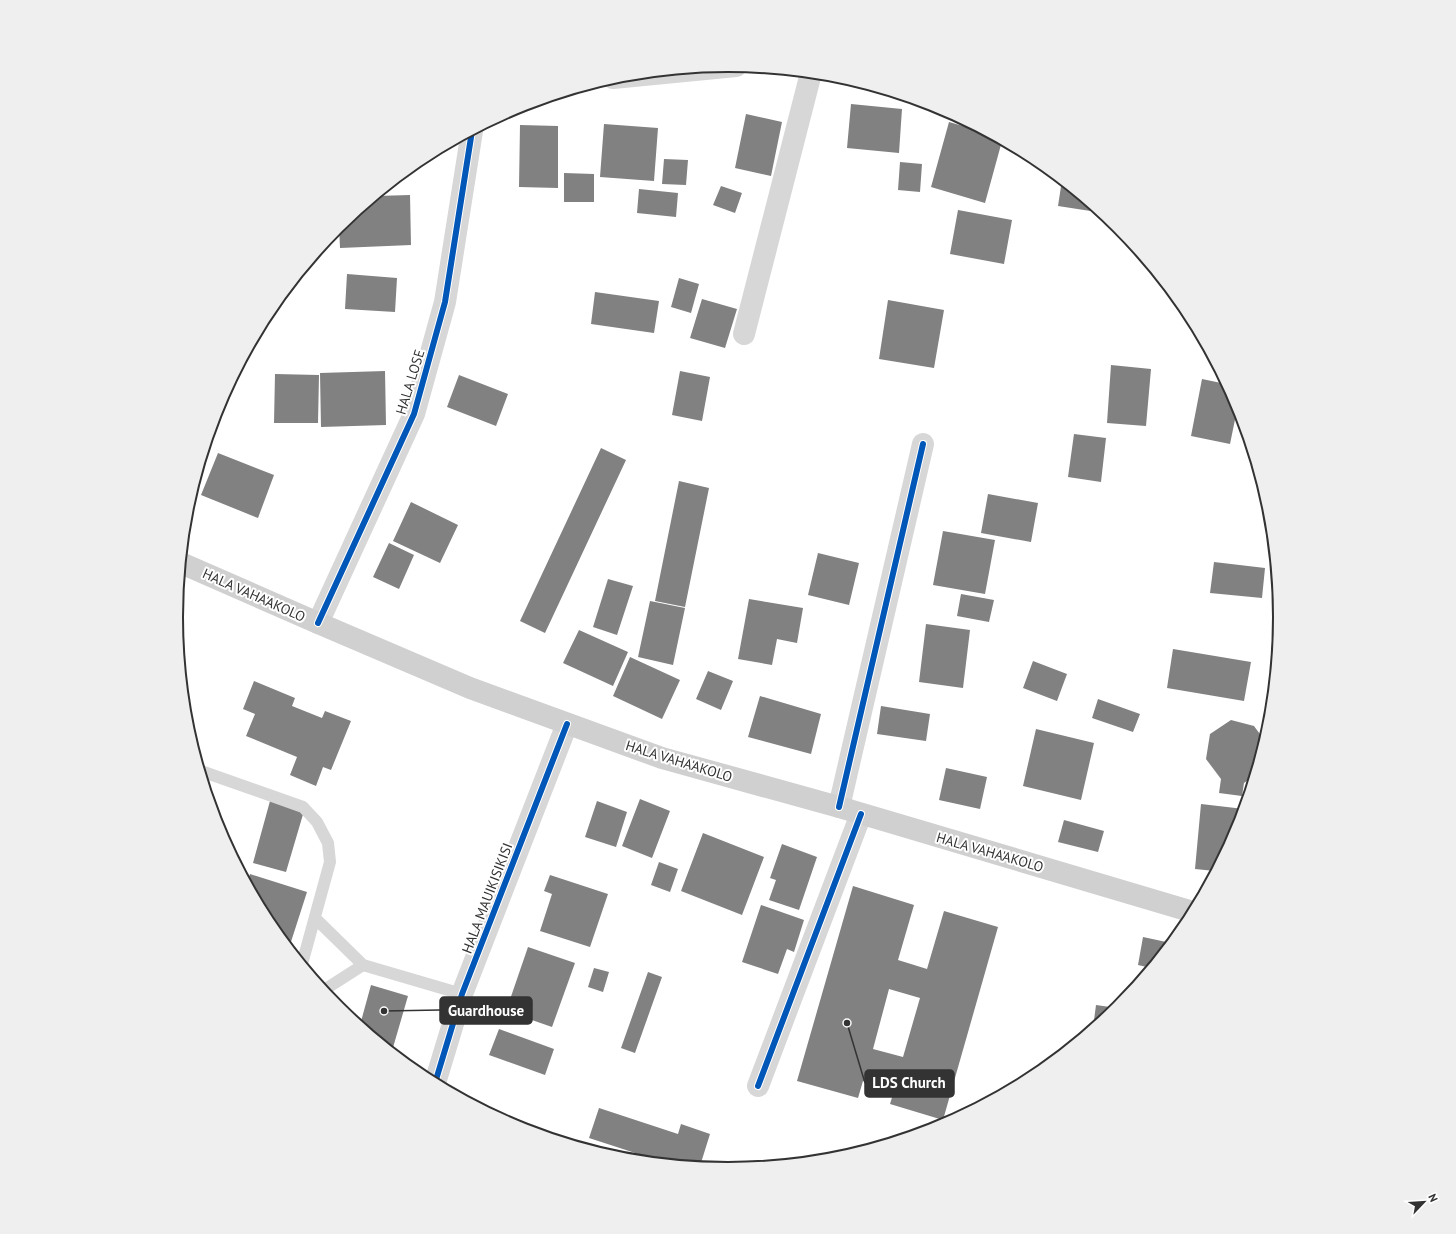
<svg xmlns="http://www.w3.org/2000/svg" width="1456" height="1234" font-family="'PT Sans',sans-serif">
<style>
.building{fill:#818181;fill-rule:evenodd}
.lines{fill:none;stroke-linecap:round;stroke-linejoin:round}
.lane{stroke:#d7d7d7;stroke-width:12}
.street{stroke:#d7d7d7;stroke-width:22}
.secondary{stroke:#d0d0d0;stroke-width:22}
.cycleway-casing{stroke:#fff;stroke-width:8}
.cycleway{stroke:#0057b8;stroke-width:6}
.labels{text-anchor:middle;stroke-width:4;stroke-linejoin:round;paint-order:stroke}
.street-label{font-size:14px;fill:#333;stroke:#fff}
.rim{fill:none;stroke:#333;stroke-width:2}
.leader{fill:none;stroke:#333;stroke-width:1.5}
.callout-dot{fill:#333;stroke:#fff;stroke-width:1.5}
.callout{fill:#333;stroke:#333;stroke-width:1.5}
.callout-label{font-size:15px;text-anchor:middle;font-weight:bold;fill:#fff}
</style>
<rect width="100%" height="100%" fill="#fff"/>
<path class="building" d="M 851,104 L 902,109 L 899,153 L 847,148 Z
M 746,114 L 782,122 L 771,176 L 735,168 Z
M 949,122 L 987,133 L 1002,141 L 985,203 L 931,187 Z
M 604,124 L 658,128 L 654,181 L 600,177 Z
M 520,125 L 558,126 L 558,188 L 519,187 Z
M 664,159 L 688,160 L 686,185 L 662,184 Z
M 900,162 L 922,164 L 920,192 L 898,190 Z
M 564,173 L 594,174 L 594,202 L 564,202 Z
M 1062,180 L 1097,210 L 1097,212 L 1058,206 Z
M 721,186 L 742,193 L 735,213 L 713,205 Z
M 639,189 L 678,193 L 676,217 L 637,213 Z
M 410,195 L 411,245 L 340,248 L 339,225 L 376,196 Z
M 958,210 L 1012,220 L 1004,264 L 950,254 Z
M 347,274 L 397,278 L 395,312 L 345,309 Z
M 679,278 L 699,284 L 691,313 L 671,307 Z
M 595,292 L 659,301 L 654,333 L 591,324 Z
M 702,299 L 737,309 L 725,348 L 690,338 Z
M 888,300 L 944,310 L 934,368 L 879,359 Z
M 1111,365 L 1151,369 L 1146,426 L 1107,423 Z
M 385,371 L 386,425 L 321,427 L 320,373 Z
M 680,371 L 710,377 L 702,421 L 672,415 Z
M 275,374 L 319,375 L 318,423 L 274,423 Z
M 459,375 L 508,394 L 496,426 L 447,407 Z
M 1202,379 L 1226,384 L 1238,405 L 1230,444 L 1191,436 Z
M 1074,434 L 1106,438 L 1101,482 L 1068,477 Z
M 601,448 L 626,460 L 545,633 L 520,621 Z
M 218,453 L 274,475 L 258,518 L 201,495 Z
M 679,481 L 709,488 L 685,607 L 655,601 Z
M 988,494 L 1038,503 L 1031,542 L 981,533 Z
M 411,502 L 458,525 L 440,563 L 393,541 Z
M 943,531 L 995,540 L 985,594 L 933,585 Z
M 389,543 L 414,555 L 399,589 L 373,577 Z
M 818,553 L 859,563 L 849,605 L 808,595 Z
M 1214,562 L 1265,568 L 1262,598 L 1210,593 Z
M 608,579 L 633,586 L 617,635 L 593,627 Z
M 961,594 L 994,600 L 989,622 L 957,616 Z
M 749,599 L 803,608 L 797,643 L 777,639 L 772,665 L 738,659 Z
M 650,601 L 685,608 L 673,665 L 638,657 Z
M 926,624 L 970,630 L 963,688 L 919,682 Z
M 579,630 L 628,652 L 613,686 L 563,663 Z
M 1173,649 L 1251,662 L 1244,701 L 1167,688 Z
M 630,657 L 680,680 L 662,719 L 613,696 Z
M 1033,661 L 1067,674 L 1057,701 L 1023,688 Z
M 708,671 L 733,681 L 721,710 L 696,699 Z
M 254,681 L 295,698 L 292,706 L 322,718 L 325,711 L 351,721 L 331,770 L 323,767 L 316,786 L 290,775 L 297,757 L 246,736 L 255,714 L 243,709 Z
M 760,696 L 821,714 L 811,754 L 748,737 Z
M 1098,699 L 1140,714 L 1133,732 L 1092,718 Z
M 881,706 L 930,714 L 926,741 L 877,734 Z
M 1231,720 L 1254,726 L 1265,741 L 1254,776 L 1244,783 L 1242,796 L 1219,793 L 1221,779 L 1206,759 L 1210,734 Z
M 1036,729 L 1094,743 L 1081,800 L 1023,786 Z
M 946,768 L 987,777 L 980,809 L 939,800 Z
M 640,799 L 670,811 L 652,858 L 622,846 Z
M 270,801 L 304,811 L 286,872 L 253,863 Z
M 597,801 L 627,812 L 616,847 L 585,837 Z
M 1201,804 L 1244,809 L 1238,828 L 1215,871 L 1195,869 Z
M 1064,820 L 1104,831 L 1098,852 L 1058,842 Z
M 703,833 L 764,857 L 742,915 L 681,891 Z
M 782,844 L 817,857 L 799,910 L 769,900 L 776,880 L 770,878 Z
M 659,862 L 678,869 L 670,892 L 651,885 Z
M 250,874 L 307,892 L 289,948 L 269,923 L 247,883 Z
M 550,875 L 608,894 L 590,947 L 540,931 L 552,894 L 544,891 Z
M 853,886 L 914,905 L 898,960 L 927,969 L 944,911 L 998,927 L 943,1120 L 890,1104 L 894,1091 L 863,1081 L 858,1098 L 797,1081 ZM 889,989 L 920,998 L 903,1057 L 873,1049 Z
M 761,905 L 804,920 L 794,952 L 787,949 L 778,974 L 742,962 Z
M 1143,937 L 1171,943 L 1151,968 L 1138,965 Z
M 528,947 L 575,963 L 552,1027 L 506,1011 Z
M 594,968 L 609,972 L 603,992 L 588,987 Z
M 648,972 L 662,977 L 635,1053 L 621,1048 Z
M 371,985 L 408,996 L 392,1051 L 360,1025 Z
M 1096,1005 L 1117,1008 L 1093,1028 Z
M 499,1029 L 554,1049 L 545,1075 L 489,1055 Z
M 599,1108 L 678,1134 L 681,1124 L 710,1134 L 700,1166 L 682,1160 L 681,1164 L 666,1163 L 589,1138 Z"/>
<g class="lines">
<path class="lane" d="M 201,771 L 303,807 L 317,822 L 328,843 L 330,862 L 302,964
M 315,918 L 363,965 L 462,994
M 324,990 L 363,965"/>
<path class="street" d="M 613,78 L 736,66
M 744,334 L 811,73
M 318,623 L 414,414 L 445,302 L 472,131
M 839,807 L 923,444
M 435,1083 L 462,994 L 567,724
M 758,1086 L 861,814"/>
<path class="secondary" d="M 181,563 L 318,623 L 470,688 L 662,758 L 839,807 L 1193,912"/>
<defs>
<path id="cycleway" d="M 318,623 L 414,414 L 445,302 L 472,131
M 839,807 L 923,444
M 435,1083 L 462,994 L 567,724
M 758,1086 L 861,814"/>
</defs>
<use href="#cycleway" class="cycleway-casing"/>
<use href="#cycleway" class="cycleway"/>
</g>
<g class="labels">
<g class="street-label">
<text transform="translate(410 382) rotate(-73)" y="5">HALA LOSE</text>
<text transform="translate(254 595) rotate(24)" y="5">HALA VAHA'AKOLO</text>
<text transform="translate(679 761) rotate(17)" y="5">HALA VAHA'AKOLO</text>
<text transform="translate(990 852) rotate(16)" y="5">HALA VAHA'AKOLO</text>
<text transform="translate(487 898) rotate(-69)" y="5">HALA MAUIKISIKISI</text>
</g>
</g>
<path d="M0 0H1456V1234H0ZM183 617a545 545 0 1 1 1090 0a545 545 0 1 1-1090 0Z" fill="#efefef" fill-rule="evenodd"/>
<path class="rim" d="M183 617a545 545 0 1 1 1090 0a545 545 0 1 1-1090 0Z"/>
<path class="leader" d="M384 1011L440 1010M847 1023L865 1083"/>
<g class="callout-dot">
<circle cx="384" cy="1011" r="4"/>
<circle cx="847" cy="1023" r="4"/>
</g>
<g class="callout">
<rect x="440" y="997" width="92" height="27" rx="4"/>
<rect x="865" y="1070" width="89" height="27" rx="4"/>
</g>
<g class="callout-label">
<text x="486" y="1016">Guardhouse</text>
<text x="909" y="1088">LDS Church</text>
</g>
<g transform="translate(1424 1202) rotate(65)" stroke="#ffffff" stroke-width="3" paint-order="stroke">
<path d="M0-3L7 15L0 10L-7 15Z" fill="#333333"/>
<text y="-6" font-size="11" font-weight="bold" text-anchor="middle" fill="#333333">N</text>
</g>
</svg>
